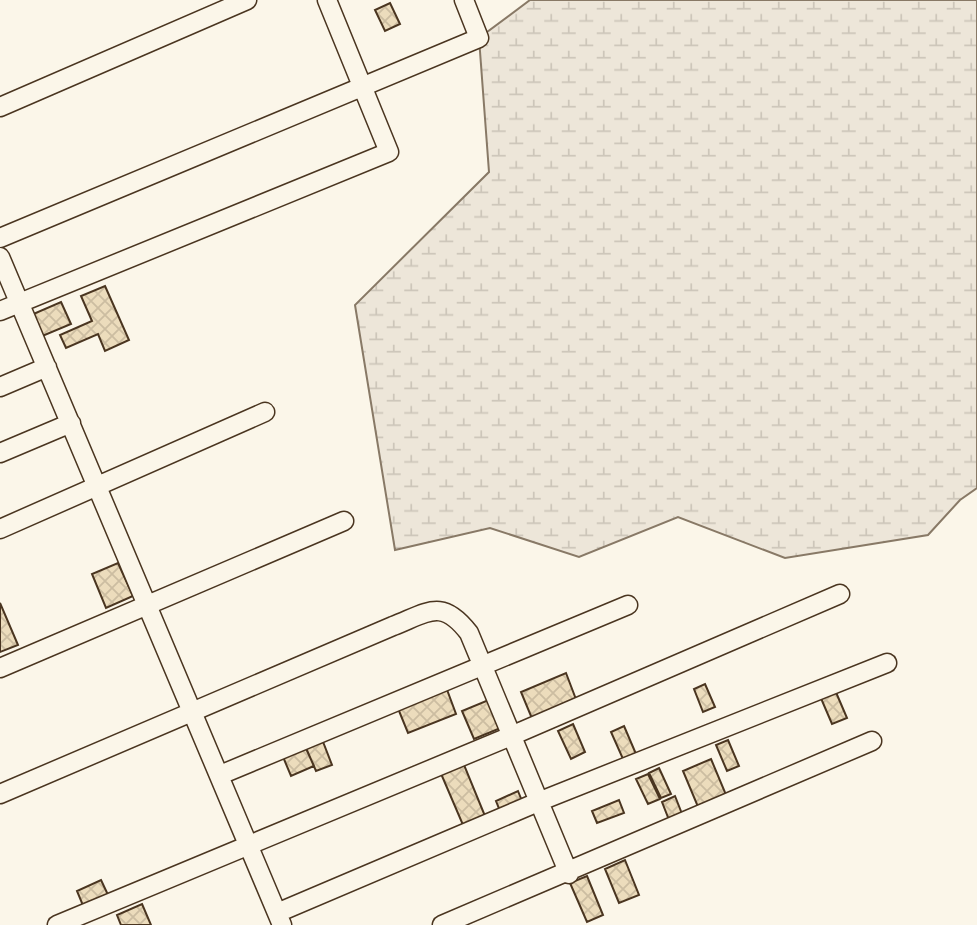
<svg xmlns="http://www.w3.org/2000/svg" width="977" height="925" font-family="Manrope,sans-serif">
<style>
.wetland{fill:url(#wetland-marsh);stroke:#887966;stroke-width:2}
.building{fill:url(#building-cross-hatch);stroke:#4a3520;stroke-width:2}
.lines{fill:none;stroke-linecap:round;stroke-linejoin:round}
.street-casing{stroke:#4a3520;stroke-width:21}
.street{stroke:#fbf6e9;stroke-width:18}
</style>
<defs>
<pattern id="wetland-marsh" width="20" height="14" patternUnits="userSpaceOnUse" patternTransform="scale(1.75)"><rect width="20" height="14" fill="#ede6d9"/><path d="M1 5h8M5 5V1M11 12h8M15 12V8" fill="none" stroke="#cdc6ba"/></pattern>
<pattern id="building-cross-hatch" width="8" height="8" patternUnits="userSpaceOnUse" patternTransform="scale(1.75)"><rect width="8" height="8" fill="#ecdcbc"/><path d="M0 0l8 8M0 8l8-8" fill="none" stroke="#ccbda1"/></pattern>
</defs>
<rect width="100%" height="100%" fill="#fbf6e9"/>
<path class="wetland" d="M 530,0 L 977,0 L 977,488 L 960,500 L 928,535 L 785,558 L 678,517 L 579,557 L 490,528 L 395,550 L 355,305 L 489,172 L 479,38 Z"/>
<path class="building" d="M 390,3 L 400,24 L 385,31 L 375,10 Z
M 105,286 L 129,340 L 105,351 L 98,334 L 66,348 L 60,335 L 92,321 L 81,296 Z
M 61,302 L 71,324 L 40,337 L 31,315 Z
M 118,563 L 133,596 L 106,608 L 92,574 Z
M 0,603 L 18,645 L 0,652 Z
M 566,673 L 577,702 L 533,721 L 521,692 Z
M 705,684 L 715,707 L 703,712 L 694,689 Z
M 446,687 L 456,714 L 408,733 L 397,706 Z
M 835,690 L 847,718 L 832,724 L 820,696 Z
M 491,699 L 503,727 L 474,739 L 462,711 Z
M 573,724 L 585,752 L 571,759 L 558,731 Z
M 624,726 L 636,754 L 623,759 L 611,732 Z
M 320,734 L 332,765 L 316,771 L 303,741 Z
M 728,740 L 739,766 L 727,771 L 716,745 Z
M 303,742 L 314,766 L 291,776 L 281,752 Z
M 711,759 L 729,802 L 701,814 L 683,771 Z
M 462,760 L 485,816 L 463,825 L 439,769 Z
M 659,768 L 671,794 L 661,798 L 649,773 Z
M 648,774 L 660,799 L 648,804 L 636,779 Z
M 518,791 L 522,801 L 500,811 L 496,801 Z
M 675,796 L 684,819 L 671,825 L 662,802 Z
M 619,800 L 624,813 L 597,823 L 592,811 Z
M 625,860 L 639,895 L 619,903 L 605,869 Z
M 587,876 L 603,915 L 587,922 L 570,883 Z
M 101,880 L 109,897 L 84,908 L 77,891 Z
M 142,904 L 151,925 L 121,925 L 117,915 Z"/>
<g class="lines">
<defs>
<path id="street" d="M 0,107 L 247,0
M 0,238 L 479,38 L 464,0
M 0,257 L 282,925
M 0,311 L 389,152 L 327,0
M 0,387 L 47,367
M 0,453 L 71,423
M 0,529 L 265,412
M 0,668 L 344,521
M 220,775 L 628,605
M 0,794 L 393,626 C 429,612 442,598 469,633 L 569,874
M 277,913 L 538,802 L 887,663
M 57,925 L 511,736 L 840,594
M 442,925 L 872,741"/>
</defs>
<use href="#street" class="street-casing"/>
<use href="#street" class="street"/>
</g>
</svg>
